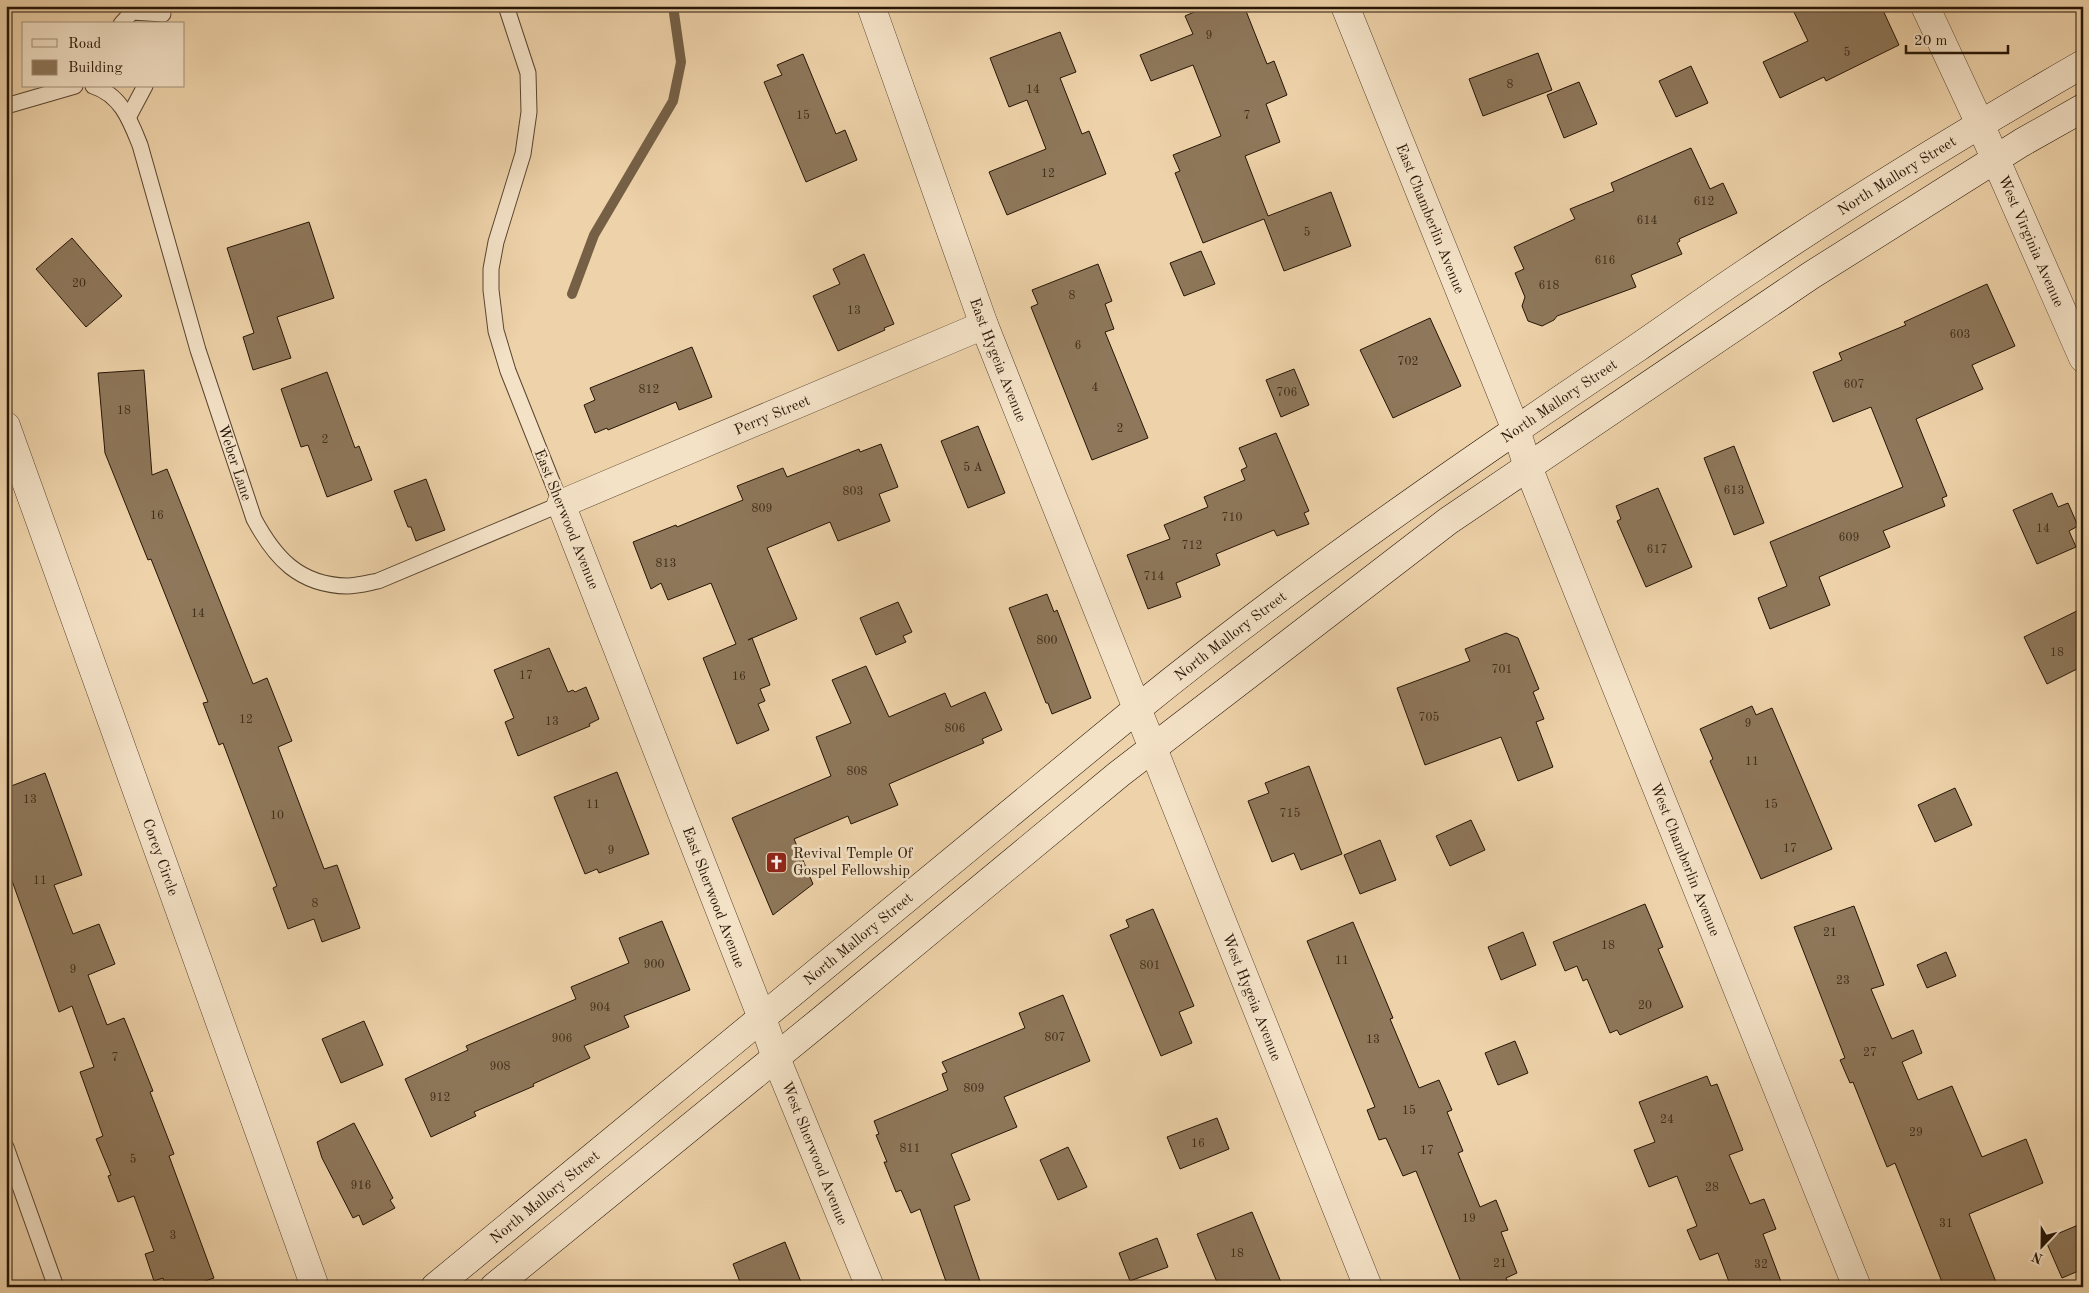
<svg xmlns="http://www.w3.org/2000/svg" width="2089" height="1293" font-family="'Old Standard TT',serif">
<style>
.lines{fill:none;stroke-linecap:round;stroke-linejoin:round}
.stream{stroke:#756046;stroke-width:10}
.building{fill:#8e775a;stroke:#261505}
.lane-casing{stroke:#58442e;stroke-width:17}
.street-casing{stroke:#58442e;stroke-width:29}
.secondary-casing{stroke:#261505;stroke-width:29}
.lane{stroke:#f4e2c7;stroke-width:15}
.street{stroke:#f4e2c7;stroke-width:28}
.secondary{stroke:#f4e2c7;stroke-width:28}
.labels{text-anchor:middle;stroke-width:5;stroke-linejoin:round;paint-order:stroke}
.number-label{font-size:12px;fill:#402e1a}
.street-label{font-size:15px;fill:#261505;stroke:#f4e2c7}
.poi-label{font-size:15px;fill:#261505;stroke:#f4e2c7;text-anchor:start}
</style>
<rect width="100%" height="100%" fill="#eed2a9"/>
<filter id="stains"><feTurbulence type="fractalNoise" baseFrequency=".004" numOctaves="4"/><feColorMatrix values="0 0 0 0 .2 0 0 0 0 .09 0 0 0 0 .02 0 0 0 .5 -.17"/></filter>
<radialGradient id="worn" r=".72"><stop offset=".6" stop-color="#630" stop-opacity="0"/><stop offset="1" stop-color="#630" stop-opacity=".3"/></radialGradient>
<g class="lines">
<path class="stream" d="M 572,294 L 594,235 L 673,101 L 681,62 L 673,6"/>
</g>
<path class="building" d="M 1208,6 L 1244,6 L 1267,64 L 1274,61 L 1287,95 L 1266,104 L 1280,142 L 1245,156 L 1268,216 L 1331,192 L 1351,246 L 1284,271 L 1264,219 L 1203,243 L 1175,173 L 1180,171 L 1173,155 L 1221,136 L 1193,65 L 1151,81 L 1140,55 L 1193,34 L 1185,16 Z
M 1791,6 L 1881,6 L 1899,45 L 1826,81 L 1824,77 L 1780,98 L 1763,62 L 1808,41 Z
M 1060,32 L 1076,72 L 1060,78 L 1082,134 L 1089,131 L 1106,174 L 1007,215 L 989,172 L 1046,149 L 1027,100 L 1009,107 L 990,58 Z
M 1538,53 L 1552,90 L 1483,116 L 1469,79 Z
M 803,54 L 836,134 L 845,130 L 857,160 L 806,182 L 764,82 L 782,75 L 777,65 Z
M 1691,66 L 1708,103 L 1676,117 L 1659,81 Z
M 1579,82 L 1597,124 L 1564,138 L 1547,95 Z
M 1691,148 L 1710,189 L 1723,183 L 1737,213 L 1679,239 L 1680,241 L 1677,243 L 1682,254 L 1631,275 L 1636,287 L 1557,316 L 1554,320 L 1542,326 L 1528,321 L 1522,306 L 1525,297 L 1515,273 L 1524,269 L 1514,247 L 1575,219 L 1570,209 L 1614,191 L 1611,183 Z
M 309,222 L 334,298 L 277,317 L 291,358 L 253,370 L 243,337 L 254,333 L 227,248 Z
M 72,238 L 122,296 L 86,327 L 36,269 Z
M 1201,251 L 1215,284 L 1184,296 L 1170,263 Z
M 864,254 L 894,324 L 884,328 L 885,330 L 838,351 L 813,296 L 840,284 L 833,269 Z
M 1098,264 L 1112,301 L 1105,304 L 1114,329 L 1105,332 L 1148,438 L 1092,460 L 1031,307 L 1038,304 L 1032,290 Z
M 1987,284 L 2015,346 L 1972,365 L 1983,389 L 1916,419 L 1947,496 L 1942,498 L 1945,506 L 1883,531 L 1890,547 L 1819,577 L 1830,605 L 1770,629 L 1758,598 L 1787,586 L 1770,542 L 1903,487 L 1871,407 L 1833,422 L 1813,372 L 1842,360 L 1839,353 L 1906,325 L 1904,322 Z
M 1430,318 L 1461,386 L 1393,418 L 1360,350 Z
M 692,347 L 712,397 L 679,410 L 676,402 L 608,430 L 607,428 L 595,433 L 584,405 L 595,400 L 590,388 Z
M 1294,369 L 1309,405 L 1281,417 L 1266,380 Z
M 144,370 L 152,475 L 167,469 L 253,684 L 267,678 L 292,741 L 278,747 L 324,869 L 337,865 L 360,928 L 322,942 L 314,919 L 288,929 L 273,888 L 277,886 L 223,743 L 219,745 L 203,703 L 208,702 L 151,559 L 148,560 L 105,453 L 98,373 Z
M 327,372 L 355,448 L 359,446 L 372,480 L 327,497 L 308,445 L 301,447 L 281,389 Z
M 978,426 L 1005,493 L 968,508 L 941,441 Z
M 1276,433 L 1309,511 L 1304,513 L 1309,524 L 1277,536 L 1274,530 L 1216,554 L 1220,565 L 1176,583 L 1181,597 L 1148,609 L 1127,555 L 1170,539 L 1164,525 L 1208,507 L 1204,497 L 1245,480 L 1241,470 L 1247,467 L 1239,448 Z
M 881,444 L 898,487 L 879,494 L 890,521 L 838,541 L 830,522 L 767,548 L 797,619 L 748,640 L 752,638 L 770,685 L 760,689 L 765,701 L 758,704 L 769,730 L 737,744 L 703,658 L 736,644 L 711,583 L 668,600 L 661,583 L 651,589 L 633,542 L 676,525 L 677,527 L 743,500 L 737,486 L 783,468 L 787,477 L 859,449 L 860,452 Z
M 1734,446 L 1764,523 L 1734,535 L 1704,458 Z
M 426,479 L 445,530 L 416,541 L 411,527 L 408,527 L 394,491 Z
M 1658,488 L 1692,567 L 1646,587 L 1617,521 L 1621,519 L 1616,506 Z
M 2052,493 L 2058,507 L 2068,503 L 2078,526 L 2069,531 L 2076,547 L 2037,564 L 2013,510 Z
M 1047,594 L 1054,612 L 1057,610 L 1091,698 L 1052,714 L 1048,703 L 1046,703 L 1009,608 Z
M 898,602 L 912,632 L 903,636 L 906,642 L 876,655 L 860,618 Z
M 2083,608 L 2083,666 L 2047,684 L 2024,637 Z
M 1506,633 L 1518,638 L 1539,689 L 1533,692 L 1544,719 L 1536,722 L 1553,767 L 1518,781 L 1501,737 L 1425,765 L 1397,688 L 1470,661 L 1465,649 Z
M 549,648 L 568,692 L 573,690 L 575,692 L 586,687 L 599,719 L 589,724 L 590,726 L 518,756 L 505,722 L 514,718 L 494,670 Z
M 866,666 L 889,717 L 945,693 L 951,707 L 985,692 L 1002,730 L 982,739 L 984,743 L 889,784 L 898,805 L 851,824 L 848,816 L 794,839 L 813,884 L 773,915 L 732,818 L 831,776 L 816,737 L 851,723 L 832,680 Z
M 1752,706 L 1756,715 L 1772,708 L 1832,849 L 1761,879 L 1710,761 L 1713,759 L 1700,729 Z
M 1309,766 L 1342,854 L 1301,870 L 1294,853 L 1272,862 L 1248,801 L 1269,793 L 1265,783 Z
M 617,772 L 649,854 L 599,873 L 597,869 L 585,874 L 554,797 Z
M 45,773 L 82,875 L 54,885 L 73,934 L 99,924 L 115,964 L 88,975 L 107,1025 L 124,1018 L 132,1038 L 153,1091 L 150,1092 L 174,1154 L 169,1156 L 214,1278 L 188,1287 L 167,1287 L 163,1278 L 154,1281 L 145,1254 L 154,1251 L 134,1196 L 118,1202 L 108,1176 L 111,1175 L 96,1139 L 103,1136 L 80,1072 L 94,1067 L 72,1006 L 59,1012 L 6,864 L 6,788 Z
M 1955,788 L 1972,825 L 1935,842 L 1918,805 Z
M 1471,820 L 1485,850 L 1450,866 L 1436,836 Z
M 1380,840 L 1396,880 L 1360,894 L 1344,855 Z
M 1645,904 L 1663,947 L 1658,949 L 1683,1007 L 1620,1035 L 1617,1030 L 1610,1033 L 1587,979 L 1583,981 L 1577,966 L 1565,971 L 1553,942 Z
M 1854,906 L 1884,985 L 1871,989 L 1892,1039 L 1913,1030 L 1922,1053 L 1902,1062 L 1918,1100 L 1952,1086 L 1982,1157 L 2026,1139 L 2043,1183 L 1969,1214 L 1998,1287 L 1944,1287 L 1895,1163 L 1887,1167 L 1853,1082 L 1850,1083 L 1840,1060 L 1845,1058 L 1794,927 Z
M 1153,909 L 1194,1006 L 1179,1012 L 1192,1043 L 1161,1056 L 1110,935 L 1129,927 L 1126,920 Z
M 662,921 L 690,990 L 624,1016 L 629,1027 L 584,1046 L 590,1058 L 533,1084 L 534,1086 L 474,1112 L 476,1116 L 431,1137 L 405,1079 L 468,1050 L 466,1046 L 576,999 L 571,987 L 629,963 L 619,938 Z
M 1353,922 L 1393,1018 L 1390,1019 L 1419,1088 L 1439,1080 L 1452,1110 L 1447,1112 L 1463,1151 L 1458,1153 L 1480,1207 L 1496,1200 L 1508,1230 L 1501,1232 L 1517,1273 L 1506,1278 L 1510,1287 L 1463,1287 L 1416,1171 L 1403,1176 L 1386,1138 L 1379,1140 L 1367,1110 L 1375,1107 L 1307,941 Z
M 1523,932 L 1536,965 L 1501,980 L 1488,947 Z
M 1946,952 L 1956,976 L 1927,988 L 1917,965 Z
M 1063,995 L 1090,1061 L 1004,1097 L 1017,1127 L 951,1154 L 970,1200 L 954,1206 L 982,1287 L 948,1287 L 920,1209 L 911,1213 L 901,1190 L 896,1192 L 884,1162 L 887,1162 L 876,1135 L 879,1134 L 874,1121 L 948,1090 L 942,1074 L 947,1072 L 942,1062 L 1025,1028 L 1019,1013 Z
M 364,1021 L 383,1065 L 341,1083 L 322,1039 Z
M 1515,1041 L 1528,1073 L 1498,1085 L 1485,1053 Z
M 1707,1076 L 1711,1086 L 1717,1084 L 1743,1150 L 1729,1155 L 1750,1204 L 1764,1199 L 1776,1229 L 1763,1234 L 1783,1287 L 1731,1287 L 1718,1253 L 1700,1260 L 1687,1230 L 1697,1226 L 1677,1176 L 1649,1187 L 1634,1150 L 1655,1142 L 1639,1102 Z
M 1217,1118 L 1229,1149 L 1180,1169 L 1167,1137 Z
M 354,1123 L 393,1198 L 390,1200 L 395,1208 L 363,1225 L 359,1215 L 353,1218 L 322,1158 L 317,1142 Z
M 1068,1147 L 1087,1187 L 1058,1200 L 1040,1160 Z
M 1252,1212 L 1283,1287 L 1219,1287 L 1197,1234 Z
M 2083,1223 L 2083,1269 L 2062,1278 L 2045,1239 Z
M 1157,1238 L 1168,1267 L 1130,1281 L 1119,1253 Z
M 785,1242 L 803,1287 L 742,1287 L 733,1264 Z"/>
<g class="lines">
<defs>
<g id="lane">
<path d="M 121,24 L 132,12 L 163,14"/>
<path id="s1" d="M 93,86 C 121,95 130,120 140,145 L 198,350 L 254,519 C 275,558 299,585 347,586 C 357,586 368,583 378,581 L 561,504 L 508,371 L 496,331 L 491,290 L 491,269 L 496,242 L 523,154 L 529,112 L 528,73 L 506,6"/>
<path d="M 6,106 L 75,86"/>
<path d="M 129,116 L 145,86"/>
<path d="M 6,1147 L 56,1287"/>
</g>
<g id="street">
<path id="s2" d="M 871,6 L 984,325 L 1368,1287"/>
<path id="s3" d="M 1345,6 L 1516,430 L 1528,467 L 1857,1287"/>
<path id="s4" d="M 1925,6 L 1980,124 L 2083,358"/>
<path id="s5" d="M 6,426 L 315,1287"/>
<path id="s6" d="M 870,1287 L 776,1058 L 762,1018 L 561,504 L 984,325"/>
</g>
<g id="secondary">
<path id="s7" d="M 435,1287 L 1138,708 C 1297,579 1467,462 1637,348 C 1675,322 1712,295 1750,270 C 1858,197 1970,129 2083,64"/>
<path d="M 494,1287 L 818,1023 L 1119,774 L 1448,521 L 1810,276 L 2021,143 L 2083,108"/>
</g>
</defs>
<use href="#lane" class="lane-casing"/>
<use href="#street" class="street-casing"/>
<use href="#secondary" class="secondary-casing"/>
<use href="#lane" class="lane"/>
<use href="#street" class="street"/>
<use href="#secondary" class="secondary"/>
</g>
<defs>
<symbol id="church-square" viewBox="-11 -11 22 22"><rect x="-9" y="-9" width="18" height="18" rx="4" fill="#8f2418" stroke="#f4e2c7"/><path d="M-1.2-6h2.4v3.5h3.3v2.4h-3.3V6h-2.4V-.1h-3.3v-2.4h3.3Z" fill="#fff"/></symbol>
</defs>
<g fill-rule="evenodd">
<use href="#church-square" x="764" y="850" width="25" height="25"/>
</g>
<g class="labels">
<g class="number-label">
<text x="1209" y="39">9</text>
<text x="1847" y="56">5</text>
<text x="1510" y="88">8</text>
<text x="1033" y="93">14</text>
<text x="803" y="119">15</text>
<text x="1247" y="119">7</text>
<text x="1048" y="177">12</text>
<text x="1704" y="205">612</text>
<text x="1647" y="224">614</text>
<text x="1307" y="236">5</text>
<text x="1605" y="264">616</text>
<text x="79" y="287">20</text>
<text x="1549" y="289">618</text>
<text x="1072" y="299">8</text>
<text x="854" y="314">13</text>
<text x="1960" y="338">603</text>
<text x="1078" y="349">6</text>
<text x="1408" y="365">702</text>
<text x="1854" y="388">607</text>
<text x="1095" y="391">4</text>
<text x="649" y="393">812</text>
<text x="1287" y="396">706</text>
<text x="124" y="414">18</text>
<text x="1120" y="432">2</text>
<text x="325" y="443">2</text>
<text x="973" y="471">5 A</text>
<text x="1734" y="494">613</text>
<text x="853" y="495">803</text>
<text x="762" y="512">809</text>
<text x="157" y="519">16</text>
<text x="1232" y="521">710</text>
<text x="2043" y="532">14</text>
<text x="1849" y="541">609</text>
<text x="1192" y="549">712</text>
<text x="1657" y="553">617</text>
<text x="666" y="567">813</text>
<text x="1154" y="580">714</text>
<text x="198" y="617">14</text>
<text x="1047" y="644">800</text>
<text x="2057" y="656">18</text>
<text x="1502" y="673">701</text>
<text x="526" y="679">17</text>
<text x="739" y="680">16</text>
<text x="1429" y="721">705</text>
<text x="246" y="723">12</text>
<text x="552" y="725">13</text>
<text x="1748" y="727">9</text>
<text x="955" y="732">806</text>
<text x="1752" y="765">11</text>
<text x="857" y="775">808</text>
<text x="30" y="803">13</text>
<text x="593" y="808">11</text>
<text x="1771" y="808">15</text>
<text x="1290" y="817">715</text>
<text x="277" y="819">10</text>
<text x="1790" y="852">17</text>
<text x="611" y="854">9</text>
<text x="40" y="884">11</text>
<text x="315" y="907">8</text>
<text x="1830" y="936">21</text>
<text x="1608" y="949">18</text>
<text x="1342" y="964">11</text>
<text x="654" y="968">900</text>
<text x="1150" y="969">801</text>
<text x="73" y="973">9</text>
<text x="1843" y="984">23</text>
<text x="1645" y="1009">20</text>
<text x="600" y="1011">904</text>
<text x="1055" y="1041">807</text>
<text x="562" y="1042">906</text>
<text x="1373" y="1043">13</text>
<text x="1870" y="1056">27</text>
<text x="115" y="1061">7</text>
<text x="500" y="1070">908</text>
<text x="974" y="1092">809</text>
<text x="440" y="1101">912</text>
<text x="1409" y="1114">15</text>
<text x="1667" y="1123">24</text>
<text x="1916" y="1136">29</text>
<text x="1198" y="1147">16</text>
<text x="910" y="1152">811</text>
<text x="1427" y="1154">17</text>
<text x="133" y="1163">5</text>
<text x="361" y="1189">916</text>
<text x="1712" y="1191">28</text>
<text x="1469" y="1222">19</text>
<text x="1946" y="1227">31</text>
<text x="173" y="1239">3</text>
<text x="1237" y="1257">18</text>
<text x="1500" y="1267">21</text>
<text x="1761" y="1268">32</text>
</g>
<g class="street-label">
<text dy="5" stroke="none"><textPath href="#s7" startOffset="1838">North Mallory Street</textPath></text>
<text dy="5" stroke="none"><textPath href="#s3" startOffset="229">East Chamberlin Avenue</textPath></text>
<text dy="5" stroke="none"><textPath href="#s4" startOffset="258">West Virginia Avenue</textPath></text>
<text dy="5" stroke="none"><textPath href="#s2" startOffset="376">East Hygeia Avenue</textPath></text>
<text dy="5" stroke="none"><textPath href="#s7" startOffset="1432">North Mallory Street</textPath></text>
<text dy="5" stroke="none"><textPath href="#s6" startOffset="1071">Perry Street</textPath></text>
<text dy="5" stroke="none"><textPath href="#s1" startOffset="410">Weber Lane</textPath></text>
<text transform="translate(567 519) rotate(68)" y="5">East Sherwood Avenue</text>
<text dy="5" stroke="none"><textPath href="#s7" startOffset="1028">North Mallory Street</textPath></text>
<text dy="5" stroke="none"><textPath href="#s5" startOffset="458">Corey Circle</textPath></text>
<text dy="5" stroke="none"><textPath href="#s3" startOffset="919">West Chamberlin Avenue</textPath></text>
<text transform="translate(714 897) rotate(69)" y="5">East Sherwood Avenue</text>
<text dy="5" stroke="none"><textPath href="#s7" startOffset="548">North Mallory Street</textPath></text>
<text dy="5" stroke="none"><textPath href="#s2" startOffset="1062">West Hygeia Avenue</textPath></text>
<text transform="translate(815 1153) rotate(68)" y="5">West Sherwood Avenue</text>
<text dy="5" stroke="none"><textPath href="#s7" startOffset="142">North Mallory Street</textPath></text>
</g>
<g class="poi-label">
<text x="793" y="858">Revival Temple Of<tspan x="793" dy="17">Gospel Fellowship</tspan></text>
</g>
</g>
<rect width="2089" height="1293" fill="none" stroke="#eed2a9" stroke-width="25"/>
<rect x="8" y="8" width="2074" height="1278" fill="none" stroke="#261505" stroke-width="2.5"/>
<rect x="12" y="12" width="2064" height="1268" fill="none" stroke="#261505"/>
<rect x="22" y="22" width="162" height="65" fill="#f4e2c7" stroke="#a29079"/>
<rect x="32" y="39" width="25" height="8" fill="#f4e2c7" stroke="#a29079"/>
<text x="68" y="48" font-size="15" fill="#261505">Road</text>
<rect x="32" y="60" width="25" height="15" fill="#8e775a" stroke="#a29079"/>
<text x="68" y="72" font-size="15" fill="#261505">Building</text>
<g transform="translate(2042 1246) rotate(202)" stroke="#f4e2c7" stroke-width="4" paint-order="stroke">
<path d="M0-4L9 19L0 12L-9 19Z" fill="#261505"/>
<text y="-8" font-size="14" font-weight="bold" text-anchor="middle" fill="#261505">N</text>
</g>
<path d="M1906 45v8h102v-8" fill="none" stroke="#261505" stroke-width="2.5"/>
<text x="1914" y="45" font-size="15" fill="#261505" stroke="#f4e2c7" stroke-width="4" paint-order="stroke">20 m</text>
<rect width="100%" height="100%" filter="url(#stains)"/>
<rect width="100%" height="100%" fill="url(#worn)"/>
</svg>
